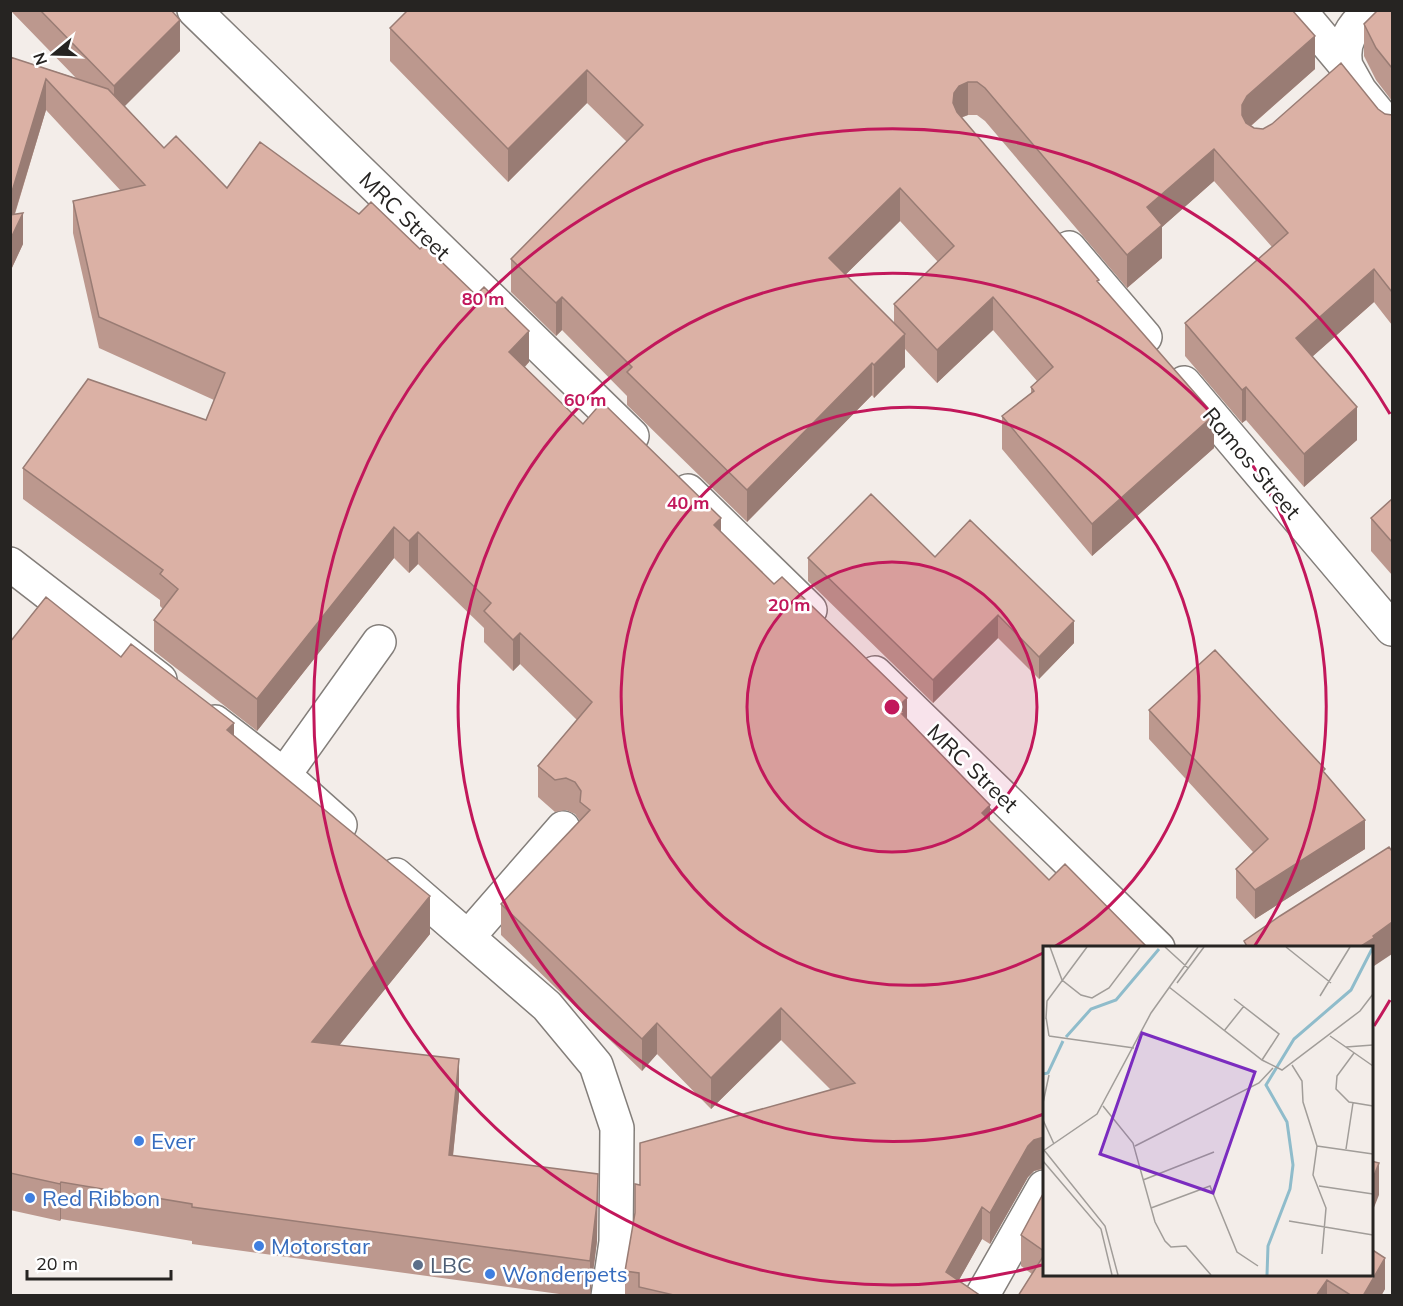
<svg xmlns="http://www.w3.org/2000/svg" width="1403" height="1306" font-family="Mulish,sans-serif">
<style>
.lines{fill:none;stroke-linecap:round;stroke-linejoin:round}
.minor-casing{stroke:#837e7a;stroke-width:36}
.minor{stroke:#fff;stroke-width:33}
.wall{fill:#bc988e;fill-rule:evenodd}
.shaded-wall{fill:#997c74}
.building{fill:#dbb1a5;stroke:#997c74;stroke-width:1.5}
.ring{fill:none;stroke:#c2185b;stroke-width:3}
.shop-dot{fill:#3f7fe0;stroke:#fff;stroke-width:2}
.service-dot{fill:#5c6f8a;stroke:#fff;stroke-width:2}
.labels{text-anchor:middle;stroke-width:5;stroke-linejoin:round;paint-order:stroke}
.street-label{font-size:22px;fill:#262422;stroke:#fff}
.shop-label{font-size:22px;fill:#366cbe;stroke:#fff;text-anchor:start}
.service-label{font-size:22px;fill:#4e5e75;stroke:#fff;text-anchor:start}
.inset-river{fill:none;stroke:#8fbccb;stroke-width:3}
.inset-road{fill:none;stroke:#a19d99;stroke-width:1.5}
.view{fill:#7b2cbf;fill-opacity:0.15;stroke:#7b2cbf;stroke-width:3}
.inset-edge{fill:none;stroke:#262422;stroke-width:3}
.centre{fill:#c2185b;stroke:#fff;stroke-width:3}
.ring-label{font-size:18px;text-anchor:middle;font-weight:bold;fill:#c2185b;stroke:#fff;stroke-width:5;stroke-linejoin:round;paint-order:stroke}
</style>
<rect width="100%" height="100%" fill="#f3ede9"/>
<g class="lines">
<defs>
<path id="minor" d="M 194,10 L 632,436
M 1299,10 L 1346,66 L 1360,91 L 1392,130
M 1346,66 C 1341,42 1352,26 1371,10
M 1069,248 L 1145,337
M 1184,383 L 1392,629
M 688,491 L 810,610
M 10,564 L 160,680
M 875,673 L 1158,948
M 215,722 L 284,775 L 340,825
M 284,775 L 379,642
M 396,875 L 547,1006 L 596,1065 L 617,1128 L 616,1242 L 608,1296
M 468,937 L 563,828
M 982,1296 L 1044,1187"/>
</defs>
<use href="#minor" class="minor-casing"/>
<use href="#minor" class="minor"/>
</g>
<path class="wall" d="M 10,10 L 171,10 L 180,51 L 124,106 L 164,148 L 227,188 L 529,362 L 525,367 L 583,424 L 721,532 L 907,719 L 990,820 L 1044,948 L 1044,1169 L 1034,1171 L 1028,1177 L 990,1244 L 982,1239 L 959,1280 L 981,1296 L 625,1296 L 625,1271 L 640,1185 L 831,1090 L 781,1040 L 711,1109 L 657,1054 L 642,1071 L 501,935 L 501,904 L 580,821 L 575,814 L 566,810 L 555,812 L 538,797 L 538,766 L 577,720 L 520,664 L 513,671 L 484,642 L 484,628 L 418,564 L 409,573 L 394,558 L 257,731 L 154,651 L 154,620 L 163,609 L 160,606 L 160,600 L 23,499 L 23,468 L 206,420 L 214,400 L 99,348 L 73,233 L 73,201 L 121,191 L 46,110 L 15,214 L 23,244 L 10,272 L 10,57 L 76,78 Z
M 1392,10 L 1392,101 L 1376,80 L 1364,56 L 1364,24 Z
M 390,28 L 1315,69 L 1251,126 L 1254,128 L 1263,129 L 1378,109 L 1385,114 L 1392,115 L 1392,325 L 1374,302 L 1312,357 L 1357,440 L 1304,487 L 1246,420 L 1242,423 L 1185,356 L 1185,323 L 1272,247 L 1214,181 L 1162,227 L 1162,258 L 1127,288 L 985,121 L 977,115 L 968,115 L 961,118 L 1099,284 L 1214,448 L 1092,556 L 1002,449 L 1002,416 L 1031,393 L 1031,387 L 1037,381 L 993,330 L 937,383 L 905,349 L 905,367 L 874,398 L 872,395 L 747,522 L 627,405 L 627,396 L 562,330 L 556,336 L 511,292 L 511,259 L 627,142 L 587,103 L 508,182 L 390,61 ZM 900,221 L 938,262 L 894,304 L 894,323 L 845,275 Z
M 1392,499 L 1392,575 L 1371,551 L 1371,518 Z
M 935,557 L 1074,643 L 1039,679 L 998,638 L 933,703 L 808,581 L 808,558 Z
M 10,642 L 121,657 L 234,736 L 430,934 L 339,1045 L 459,1096 L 453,1156 L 597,1241 L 590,1296 L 574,1296 L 192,1244 L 192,1241 L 61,1219 L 60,1221 L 10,1210 Z
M 1149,710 L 1325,773 L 1365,849 L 1255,919 L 1236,898 L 1236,869 L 1253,852 L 1149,739 Z
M 1044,1192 L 1044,1275 L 1371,1275 L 1385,1289 L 1381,1296 L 1018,1296 L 1032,1274 L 1021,1266 L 1021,1235 Z"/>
<path class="shaded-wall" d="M 180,20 L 180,51 L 114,117 L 114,86 Z
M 1315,36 L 1315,69 L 1247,129 L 1242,138 L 1242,105 L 1247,96 Z
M 587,70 L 587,103 L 508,182 L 508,149 Z
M 46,79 L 46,110 L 10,229 L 10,198 Z
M 968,82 L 968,115 L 959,118 L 953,103 L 954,93 L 959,86 Z
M 1214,149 L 1214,181 L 1162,227 L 1162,258 L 1127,288 L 1127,255 L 1147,207 Z
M 900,188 L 900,221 L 829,291 L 829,258 Z
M 23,213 L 23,244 L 10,272 L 10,240 Z
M 1374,269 L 1374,302 L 1296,371 L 1296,338 Z
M 562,297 L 562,330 L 556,336 L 556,303 Z
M 993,297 L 993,330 L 937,383 L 937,350 Z
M 529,331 L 529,362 L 509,383 L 509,352 Z
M 905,334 L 905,367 L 874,398 L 874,365 Z
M 872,363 L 872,395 L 747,522 L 747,490 Z
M 1246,387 L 1246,420 L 1242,423 L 1242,390 Z
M 1357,407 L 1357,440 L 1304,487 L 1304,454 Z
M 1214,415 L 1214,448 L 1092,556 L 1092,524 Z
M 721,518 L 721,549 L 714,525 Z
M 394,527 L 394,558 L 257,731 L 257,699 Z
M 418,532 L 418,564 L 409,573 L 409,541 Z
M 998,615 L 998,638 L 933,703 L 933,680 Z
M 1074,621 L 1074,643 L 1039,679 L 1039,657 Z
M 520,633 L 520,664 L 513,671 L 513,640 Z
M 907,698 L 907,730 L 898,707 Z
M 234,723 L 234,760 L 227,730 Z
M 990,805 L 990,836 L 982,813 Z
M 1365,820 L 1365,849 L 1255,919 L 1255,890 Z
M 430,896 L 430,934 L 312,1079 L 312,1042 Z
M 1392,922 L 1392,954 L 1374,966 L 1374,969 L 1371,971 L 1371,948 L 1358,948 L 1373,936 Z
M 781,1008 L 781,1040 L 711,1109 L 711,1078 Z
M 657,1023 L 657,1054 L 642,1071 L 642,1039 Z
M 459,1059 L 459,1096 L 449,1193 L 449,1155 Z
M 1043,1137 L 1043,1168 L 1034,1171 L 1028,1177 L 990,1244 L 990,1213 L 1028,1146 L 1034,1140 Z
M 1379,1163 L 1379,1195 L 1371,1215 L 1371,1183 Z
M 598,1174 L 597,1241 L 590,1296 L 590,1261 Z
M 61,1182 L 61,1219 L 60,1221 L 60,1184 Z
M 982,1207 L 982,1239 L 950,1296 L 946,1272 Z
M 1385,1258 L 1385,1289 L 1381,1296 L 1363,1296 Z
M 1327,1280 L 1327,1296 L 1316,1296 Z"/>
<path class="building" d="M 40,10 L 171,10 L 180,20 L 114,86 Z
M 408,10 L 1292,10 L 1315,36 L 1247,96 L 1242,105 L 1242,115 L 1246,123 L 1254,128 L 1263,129 L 1272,124 L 1341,63 L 1378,109 L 1385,114 L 1392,115 L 1392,292 L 1374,269 L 1296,338 L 1357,407 L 1304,454 L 1246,387 L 1242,390 L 1185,323 L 1288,233 L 1214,149 L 1147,207 L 1162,225 L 1127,255 L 985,88 L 977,82 L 968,82 L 959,86 L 954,93 L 953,103 L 957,112 L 1099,280 L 1097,281 L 1214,415 L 1092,524 L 1002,416 L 1034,391 L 1031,387 L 1053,367 L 993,297 L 937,350 L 894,304 L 954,246 L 900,188 L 829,258 L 905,334 L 874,365 L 872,363 L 747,490 L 627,372 L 632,367 L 562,297 L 556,303 L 511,259 L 643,125 L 587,70 L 508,149 L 390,28 Z
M 1378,10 L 1392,10 L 1392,68 L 1376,48 L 1364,24 Z
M 10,57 L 108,89 L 164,148 L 176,136 L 227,188 L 260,142 L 359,214 L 371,202 L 420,249 L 424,245 L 476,295 L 484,287 L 529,331 L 509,352 L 583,424 L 602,402 L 721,518 L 714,525 L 774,584 L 782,577 L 907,698 L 898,707 L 904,713 L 902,714 L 990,805 L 982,813 L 1049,880 L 1065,864 L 1148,948 L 1044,948 L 1044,1137 L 1034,1140 L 1028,1146 L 990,1213 L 982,1207 L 946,1272 L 981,1296 L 678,1296 L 639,1287 L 639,1273 L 625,1271 L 635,1213 L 635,1184 L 640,1185 L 640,1143 L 855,1083 L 781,1008 L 711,1078 L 657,1023 L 642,1039 L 501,904 L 590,810 L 580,802 L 581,791 L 575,782 L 566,778 L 555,780 L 538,766 L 592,702 L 520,633 L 513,640 L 484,611 L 491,603 L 418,532 L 409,541 L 394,527 L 257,699 L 154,620 L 178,589 L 160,574 L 163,570 L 23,468 L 88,379 L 206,420 L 225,373 L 99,317 L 73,201 L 145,185 L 46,79 L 10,198 Z
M 23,213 L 10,240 L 10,215 Z
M 871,494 L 935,557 L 970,520 L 1074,621 L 1039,657 L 998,615 L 933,680 L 808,558 Z
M 1392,499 L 1392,542 L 1371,518 Z
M 46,597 L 121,657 L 131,644 L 234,723 L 227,730 L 430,896 L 312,1042 L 459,1059 L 449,1155 L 598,1174 L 597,1203 L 590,1261 L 192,1207 L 192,1204 L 61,1182 L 60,1184 L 10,1173 L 10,642 Z
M 1215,650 L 1325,769 L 1323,771 L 1365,820 L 1255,890 L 1236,869 L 1268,839 L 1149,710 Z
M 1389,847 L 1392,851 L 1392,922 L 1373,936 L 1374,938 L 1358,948 L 1248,948 L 1244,941 L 1280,916 Z
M 1371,1161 L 1379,1163 L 1371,1183 Z
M 1044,1192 L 1044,1251 L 1021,1235 Z
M 1371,1249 L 1385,1258 L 1363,1296 L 1352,1296 L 1327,1280 L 1316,1296 L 1018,1296 L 1044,1255 L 1044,1275 L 1371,1275 Z"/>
<circle cx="892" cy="707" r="145" fill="#c2185b" fill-opacity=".12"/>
<g class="ring">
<circle cx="892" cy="707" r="145"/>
<path d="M1043 953A289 289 0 1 1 1054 947"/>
<path d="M1044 1114A434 434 0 1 1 1254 947"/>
<path d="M1390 1000A578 578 0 0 1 1374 1026M1042 1265A578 578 0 1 1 1390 414"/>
</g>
<g class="shop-dot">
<circle cx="139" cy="1141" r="6"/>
<circle cx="30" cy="1198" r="6"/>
<circle cx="259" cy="1246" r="6"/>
<circle cx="490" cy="1274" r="6"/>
</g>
<circle class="service-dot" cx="418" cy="1265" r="6"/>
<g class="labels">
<g class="street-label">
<text transform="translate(405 216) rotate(44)" y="8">MRC Street</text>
<text transform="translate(1252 463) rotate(50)" y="8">Ramos Street</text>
<text transform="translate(973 768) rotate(44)" y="8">MRC Street</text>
</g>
<g class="shop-label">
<text x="151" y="1149">Ever</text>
<text x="42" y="1206">Red Ribbon</text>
<text x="271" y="1254">Motorstar</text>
<text x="502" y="1282">Wonderpets</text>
</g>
<g class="service-label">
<text x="430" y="1273">LBC</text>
</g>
</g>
<g transform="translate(1043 946)">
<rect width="330" height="330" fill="#f3ede9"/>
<path class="inset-river" d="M 23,91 L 48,63 L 73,54 L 116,3M 0,128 L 5,127 L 20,95M 224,329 L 225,300 L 247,243 L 250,219 L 244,176 L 223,139 L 251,93 L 308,44 L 330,1"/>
<path class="inset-road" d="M 7,1 L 19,34 L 38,49 L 49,52 L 66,42 L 97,1M 122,1 L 145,22M 243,1 L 288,37M 134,37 L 161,1M 126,41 L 219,114 L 239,124 L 317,65 L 330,48M 277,50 L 307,1M 191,53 L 236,88 L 219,114M 3,71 L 6,90M 3,73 L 4,55 L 44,1M 181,85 L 201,60M 6,90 L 91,102M 287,90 L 330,120M 303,101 L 330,99M 311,107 L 294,130 L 293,143 L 306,156 L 330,160M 249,119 L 259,135 L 260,156 L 274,200 L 270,229 L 283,262 L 279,308M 0,157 L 6,129M 60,160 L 90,197 L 112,276 L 122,295 L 128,301 L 143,300 L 168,329M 0,174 L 11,198M 92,200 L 216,137 L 230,122M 274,200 L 330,208M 303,203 L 310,157M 1,204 L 62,280 L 75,329M 0,205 L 54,168 L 108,67 L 155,1M 0,215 L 58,283 L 69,329M 100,234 L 171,206M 276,240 L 330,248M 108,262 L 167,240 L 194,306 L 215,320M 246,275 L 330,289"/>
<path class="view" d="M 99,87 L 212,126 L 170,247 L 57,208 Z"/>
<rect width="330" height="330" class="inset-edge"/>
</g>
<circle cx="892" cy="707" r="9" class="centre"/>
<g class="ring-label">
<text x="483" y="305">80 m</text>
<text x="585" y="406">60 m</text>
<text x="688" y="509">40 m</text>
<text x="789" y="611">20 m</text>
</g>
<rect width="1403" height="1306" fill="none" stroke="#262422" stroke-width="24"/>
<g transform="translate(54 54) rotate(251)" stroke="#ffffff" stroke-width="4.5" paint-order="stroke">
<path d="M0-4.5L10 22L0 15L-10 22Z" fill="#262422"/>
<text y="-9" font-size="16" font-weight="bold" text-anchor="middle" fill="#262422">N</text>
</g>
<path d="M27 1270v9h144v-9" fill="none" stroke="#262422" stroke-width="3"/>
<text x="36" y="1270" font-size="18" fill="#262422" stroke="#ffffff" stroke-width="4.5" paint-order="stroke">20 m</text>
</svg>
